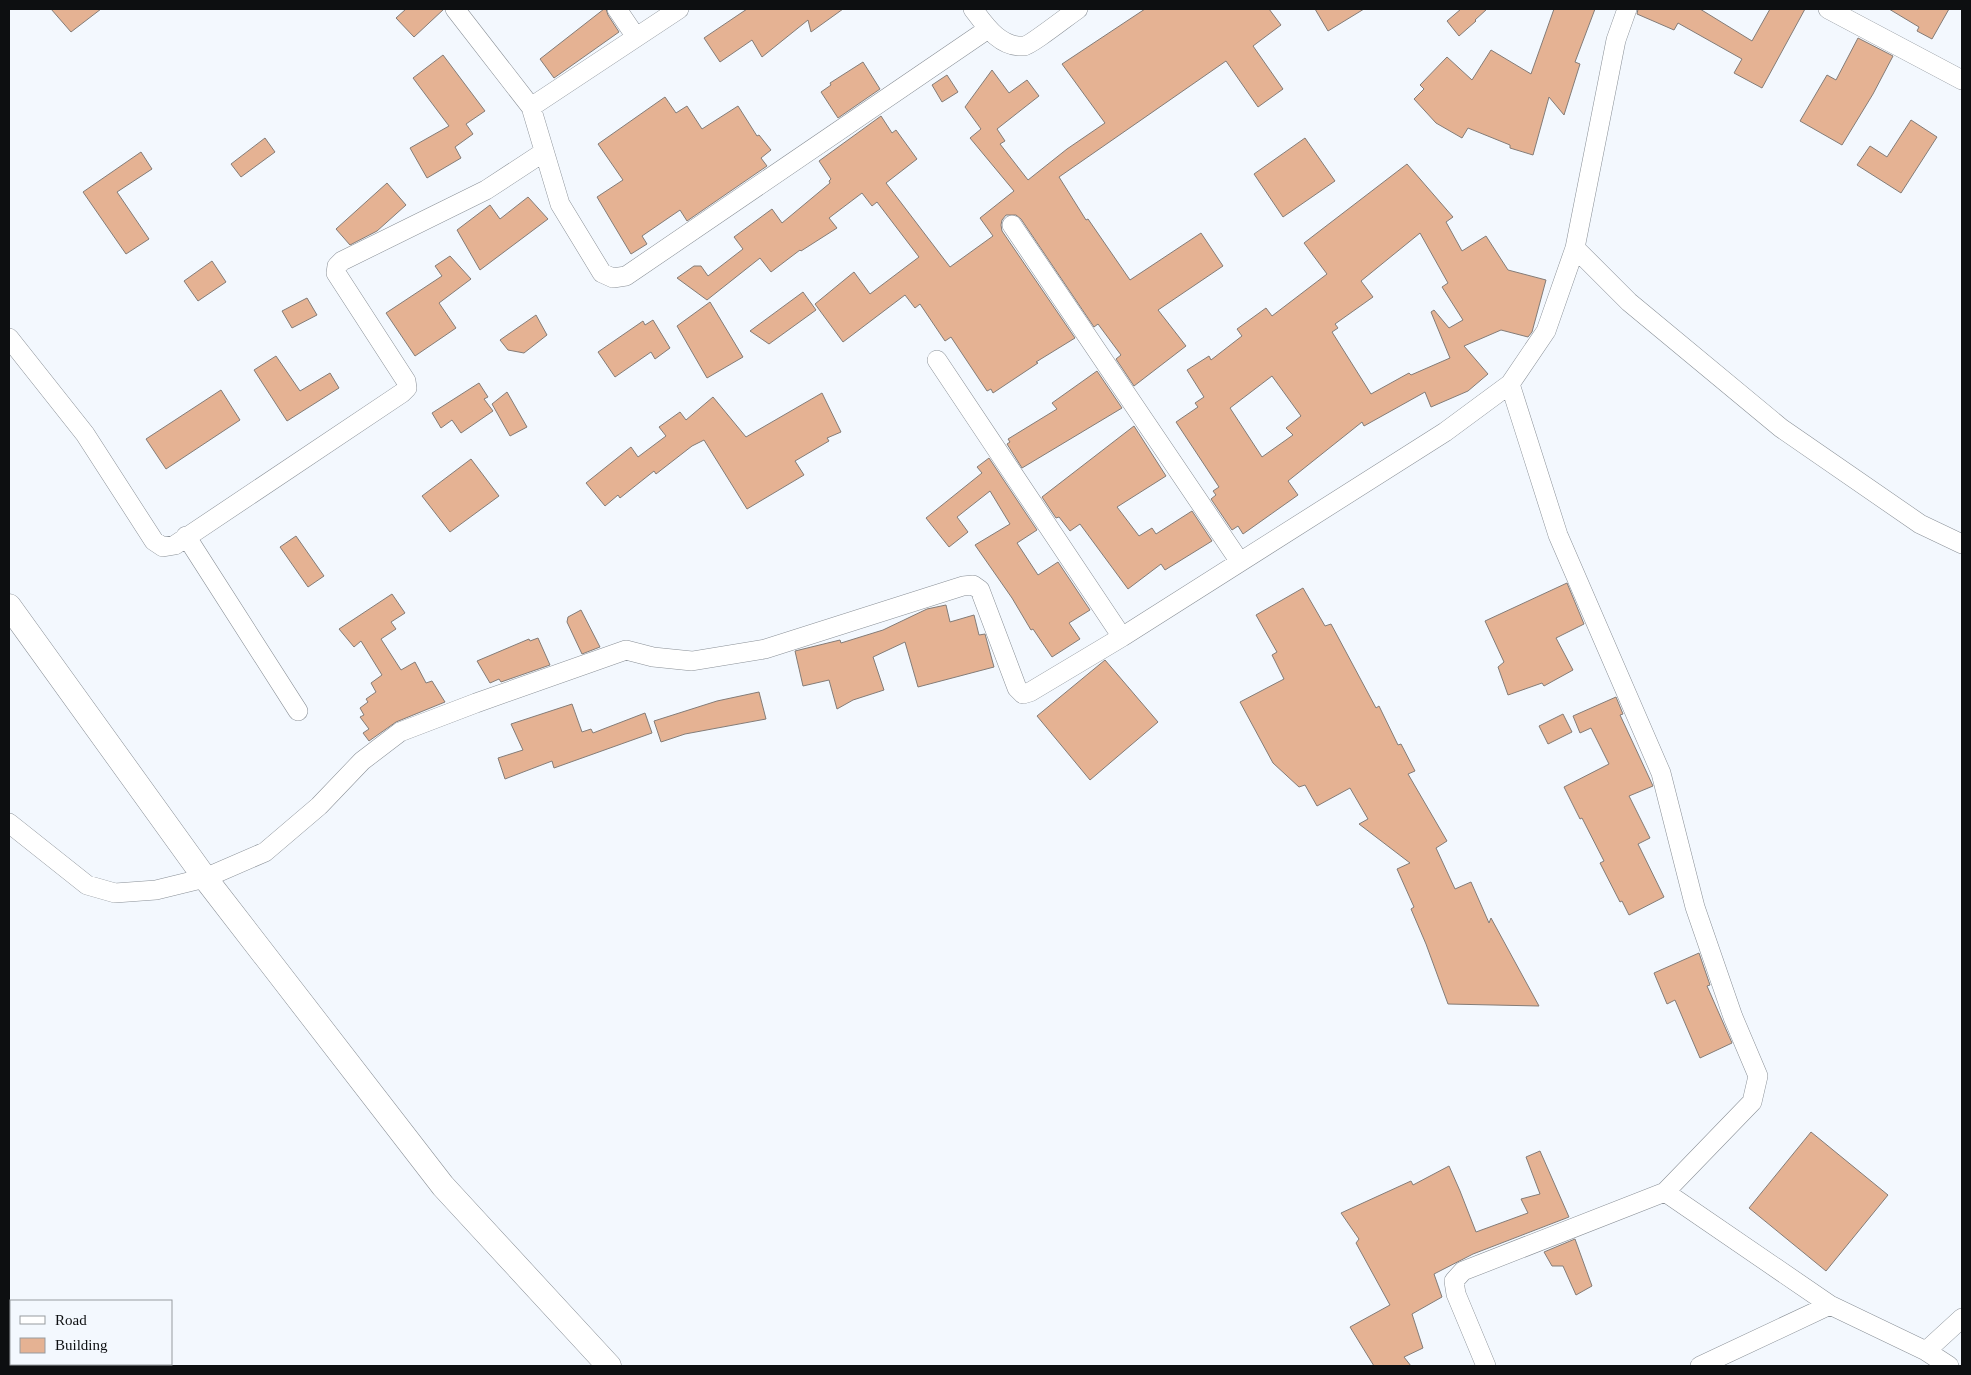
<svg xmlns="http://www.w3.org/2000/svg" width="1971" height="1375" font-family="'Times New Roman',serif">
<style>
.building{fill:#e5b293;stroke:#847c77;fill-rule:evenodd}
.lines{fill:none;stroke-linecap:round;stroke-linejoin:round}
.minor-casing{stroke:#8a9097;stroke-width:20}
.tertiary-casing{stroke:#8a9097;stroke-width:25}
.minor{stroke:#fff;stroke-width:19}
.tertiary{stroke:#fff;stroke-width:24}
</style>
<rect width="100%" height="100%" fill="#f3f8fe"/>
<path class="building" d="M 51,9 L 101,9 L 71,32 Z
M 406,9 L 444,9 L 414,37 L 396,18 Z
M 604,9 L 606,9 L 608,15 L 619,32 L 554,78 L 540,59 Z
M 747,9 L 843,9 L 811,32 L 808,20 L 762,57 L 752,40 L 720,62 L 704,38 Z
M 1145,9 L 1269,9 L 1281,25 L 1253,46 L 1283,89 L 1258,107 L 1226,61 L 1059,177 L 1086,220 L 1088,219 L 1130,280 L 1201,233 L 1223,266 L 1158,310 L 1186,346 L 1134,386 L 1116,359 L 1121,355 L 1098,324 L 1094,327 L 1021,219 L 1016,215 L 1006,215 L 1002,220 L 1001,225 L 1002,231 L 1075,338 L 1036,362 L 1038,363 L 993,393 L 991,389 L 987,391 L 951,337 L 945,341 L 920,304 L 915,308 L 905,295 L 843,342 L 815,304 L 854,272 L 870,294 L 919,257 L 877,202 L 872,206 L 862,193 L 829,218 L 837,228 L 801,251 L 800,250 L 771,272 L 760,258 L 707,300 L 677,278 L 694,266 L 701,266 L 708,276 L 743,249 L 734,237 L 772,209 L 782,223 L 830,183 L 829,181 L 831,179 L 819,161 L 881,116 L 892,133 L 896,130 L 917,159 L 886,183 L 950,267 L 993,236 L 980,218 L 1014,191 L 970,138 L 981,129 L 965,107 L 992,70 L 1009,93 L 1027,80 L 1039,96 L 997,129 L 1005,141 L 1000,144 L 1028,180 L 1067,149 L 1105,123 L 1062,64 Z
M 1315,9 L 1364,9 L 1328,31 Z
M 1461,9 L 1487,9 L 1475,20 L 1476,21 L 1459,36 L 1447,21 Z
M 1554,9 L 1595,9 L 1575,62 L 1580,64 L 1564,115 L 1549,97 L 1533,155 L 1510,148 L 1510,145 L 1468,128 L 1462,138 L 1436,123 L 1414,99 L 1424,89 L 1420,85 L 1447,57 L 1472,80 L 1491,50 L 1531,74 Z
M 1638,9 L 1700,9 L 1752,41 L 1770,9 L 1805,9 L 1762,88 L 1734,73 L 1742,59 L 1678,23 L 1674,30 L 1637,14 Z
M 1889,9 L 1949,9 L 1932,39 L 1917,31 L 1919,27 Z
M 1858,38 L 1893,56 L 1873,94 L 1842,145 L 1800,121 L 1827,75 L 1836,80 Z
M 443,55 L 485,111 L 466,124 L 473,134 L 455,147 L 461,158 L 427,178 L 410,148 L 449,126 L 413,78 Z
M 863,62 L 880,89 L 838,118 L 821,92 L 831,85 L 830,83 Z
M 947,75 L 958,92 L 942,102 L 932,85 Z
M 665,97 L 676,113 L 687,106 L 702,129 L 738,106 L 757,136 L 759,135 L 771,150 L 761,158 L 767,166 L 687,221 L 680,210 L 642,236 L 647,244 L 631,254 L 597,197 L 623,180 L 598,144 Z
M 1911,120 L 1937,137 L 1901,193 L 1857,165 L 1870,146 L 1887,157 Z
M 265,138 L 275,152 L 241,177 L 231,164 Z
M 1305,138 L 1335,181 L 1283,217 L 1254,174 Z
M 141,152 L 152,169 L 117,192 L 149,239 L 126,254 L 83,192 Z
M 1407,164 L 1453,217 L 1446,222 L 1462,251 L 1486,236 L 1508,270 L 1546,280 L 1532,332 L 1528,337 L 1501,330 L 1464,346 L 1488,374 L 1468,391 L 1431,407 L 1425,392 L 1364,426 L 1362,422 L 1288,481 L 1298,495 L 1243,534 L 1238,526 L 1232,530 L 1211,499 L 1216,495 L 1213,491 L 1219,487 L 1176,422 L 1198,407 L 1195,403 L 1204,397 L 1187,370 L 1209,356 L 1211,360 L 1242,336 L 1237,329 L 1266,308 L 1272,316 L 1327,274 L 1304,243 ZM 1420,233 L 1448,283 L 1442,287 L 1463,320 L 1449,328 L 1434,310 L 1431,312 L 1450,358 L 1411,375 L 1409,373 L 1371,394 L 1332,332 L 1338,328 L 1335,324 L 1373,297 L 1361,281 ZM 1272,376 L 1301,416 L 1286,428 L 1293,435 L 1262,457 L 1230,408 Z
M 387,183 L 406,205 L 377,231 L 350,245 L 336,229 Z
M 528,197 L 548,219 L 480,270 L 457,230 L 490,205 L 500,219 Z
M 450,256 L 471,279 L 439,303 L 456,328 L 415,356 L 386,313 L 442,276 L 435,266 Z
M 212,261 L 226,282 L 198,301 L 184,281 Z
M 803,292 L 816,310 L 769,344 L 750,331 Z
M 307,298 L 317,315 L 292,328 L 282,311 Z
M 710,302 L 743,357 L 707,378 L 677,326 Z
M 536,315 L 547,335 L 524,353 L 508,350 L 500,340 Z
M 653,320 L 670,348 L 655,359 L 651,352 L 615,377 L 598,352 L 643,321 L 645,325 Z
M 276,356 L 300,391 L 330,373 L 339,388 L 287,421 L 254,370 Z
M 1097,371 L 1122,408 L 1022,468 L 1007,444 L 1010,442 L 1008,439 L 1057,409 L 1052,403 Z
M 479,383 L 488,397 L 484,399 L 493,411 L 461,433 L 452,420 L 441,428 L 432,413 Z
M 221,390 L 240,420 L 166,469 L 146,439 Z
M 507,392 L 527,427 L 510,436 L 492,404 Z
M 822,393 L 841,432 L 827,438 L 829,441 L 795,461 L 804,475 L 747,509 L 704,440 L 692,446 L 656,474 L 654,471 L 620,498 L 618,495 L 605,506 L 586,483 L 631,447 L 638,457 L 666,436 L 659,427 L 680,412 L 686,420 L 713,397 L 746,437 Z
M 1134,426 L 1166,476 L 1117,507 L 1139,536 L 1152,528 L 1156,534 L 1192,511 L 1212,541 L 1165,570 L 1161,564 L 1128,589 L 1080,524 L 1070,531 L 1059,517 L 1056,518 L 1042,497 Z
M 989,458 L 1037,530 L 1017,543 L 1038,575 L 1058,562 L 1090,610 L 1069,623 L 1080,639 L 1052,657 L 1033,629 L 1031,630 L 1012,598 L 975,545 L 1010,524 L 990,491 L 957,517 L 968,532 L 949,547 L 926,518 L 982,473 L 977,467 Z
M 471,459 L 499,496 L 450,532 L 422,496 Z
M 296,536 L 324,576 L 308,587 L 280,547 Z
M 1567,583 L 1584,624 L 1556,638 L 1573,670 L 1544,686 L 1542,683 L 1508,695 L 1498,667 L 1504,662 L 1485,621 Z
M 1303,588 L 1325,626 L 1331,624 L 1376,708 L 1379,706 L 1398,745 L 1401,744 L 1415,771 L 1408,774 L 1447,841 L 1436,848 L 1455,889 L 1471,882 L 1489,923 L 1491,918 L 1539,1006 L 1448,1004 L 1426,944 L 1411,909 L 1414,907 L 1397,869 L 1410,863 L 1359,824 L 1368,819 L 1350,788 L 1317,806 L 1305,785 L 1299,787 L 1273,763 L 1240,702 L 1284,679 L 1272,655 L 1277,652 L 1256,615 Z
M 392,594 L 405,613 L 391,622 L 396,629 L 381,639 L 401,670 L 415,662 L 426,683 L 432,681 L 445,702 L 396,722 L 369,741 L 363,733 L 369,729 L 360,717 L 364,715 L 360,708 L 368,702 L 366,699 L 376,692 L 371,683 L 382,675 L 361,641 L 354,647 L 339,629 Z
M 946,605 L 950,622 L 974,615 L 979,635 L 985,634 L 994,667 L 918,687 L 905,642 L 873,657 L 884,690 L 853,700 L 837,709 L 829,680 L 803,686 L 795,651 L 840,640 L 841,643 L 883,630 L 927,609 Z
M 581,610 L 600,647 L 582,654 L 567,622 L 568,617 Z
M 538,638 L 550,665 L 501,682 L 499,679 L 490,683 L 477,661 L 529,639 L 530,641 Z
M 1105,660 L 1158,722 L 1090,780 L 1037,716 Z
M 759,692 L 766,719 L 685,734 L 661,742 L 654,721 L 717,701 Z
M 1616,697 L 1623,714 L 1620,715 L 1653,786 L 1629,796 L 1650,838 L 1638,844 L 1664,897 L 1629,915 L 1622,901 L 1620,902 L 1600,863 L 1604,861 L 1582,818 L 1580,819 L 1564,787 L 1609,764 L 1591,728 L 1580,733 L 1573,716 Z
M 572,704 L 582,732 L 591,729 L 593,733 L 645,713 L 652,733 L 554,768 L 552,761 L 505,779 L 498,758 L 523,750 L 511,724 Z
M 1563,714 L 1572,732 L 1548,744 L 1539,726 Z
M 1699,953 L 1710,985 L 1707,986 L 1732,1043 L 1700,1058 L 1675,1000 L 1667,1004 L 1654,973 Z
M 1811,1132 L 1888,1195 L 1826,1271 L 1749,1208 Z
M 1540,1151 L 1569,1217 L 1473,1254 L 1434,1274 L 1442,1297 L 1412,1314 L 1423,1348 L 1404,1357 L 1411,1366 L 1374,1366 L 1350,1327 L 1390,1305 L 1356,1243 L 1359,1239 L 1341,1213 L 1411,1181 L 1413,1185 L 1449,1166 L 1460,1191 L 1476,1232 L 1528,1213 L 1521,1199 L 1540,1194 L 1526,1157 Z
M 1575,1239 L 1592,1286 L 1576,1295 L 1563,1266 L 1552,1266 L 1544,1252 Z"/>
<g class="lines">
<defs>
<path id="minor" d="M 455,9 L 531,107 L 560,204 L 602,273 L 613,278 L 626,276 L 988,29
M 617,9 L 636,37
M 973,9 C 985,25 1000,48 1024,46 C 1031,45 1069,15 1078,9
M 1828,9 L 1962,80
M 531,107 L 679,9
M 1012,225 L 1240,562
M 1575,248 L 1629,302 L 1781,428 L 1920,524 L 1962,544
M 9,338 L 85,434 L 154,541 L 163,547 L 175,545 L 402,393 L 407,388 L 406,381 L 336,273 L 337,266 L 342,261 L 486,190 L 544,152
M 937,360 L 1122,637
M 186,536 L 298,711
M 9,823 L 87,885 L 115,893 L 156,890 L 205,878 L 265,852 L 319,806 L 362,761 L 400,732 L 476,703 L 626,650 L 653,657 L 692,661 L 765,649 L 963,586 L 973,585 L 980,590 L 1017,688 L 1023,694 L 1030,692 L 1122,637 L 1445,432 L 1510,384 L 1546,331 L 1575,248 L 1616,40 L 1627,9
M 1665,1192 L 1830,1305 L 1926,1351 L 1949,1366
M 1926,1351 L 1962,1318
M 1486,1366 L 1456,1294 L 1454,1281 L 1463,1271 L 1665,1192 L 1752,1102 L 1758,1076 L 1733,1017 L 1695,907 L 1661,773 L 1558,535 L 1510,384
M 1700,1366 L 1830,1305"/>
<path id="tertiary" d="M 9,606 L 205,878 L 443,1186 L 609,1366"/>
</defs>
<use href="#minor" class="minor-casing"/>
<use href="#tertiary" class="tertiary-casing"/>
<use href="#minor" class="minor"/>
<use href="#tertiary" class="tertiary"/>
</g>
<rect width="1971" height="1375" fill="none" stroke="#0d0f11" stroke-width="20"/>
<rect x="10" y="1300" width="162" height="65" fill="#f3f8fe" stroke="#979b9f"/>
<rect x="20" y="1316" width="25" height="8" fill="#ffffff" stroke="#979b9f"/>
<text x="55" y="1325" font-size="15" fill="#0d0f11">Road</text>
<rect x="20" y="1338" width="25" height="15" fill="#e5b293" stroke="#979b9f"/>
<text x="55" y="1350" font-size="15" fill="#0d0f11">Building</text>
</svg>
